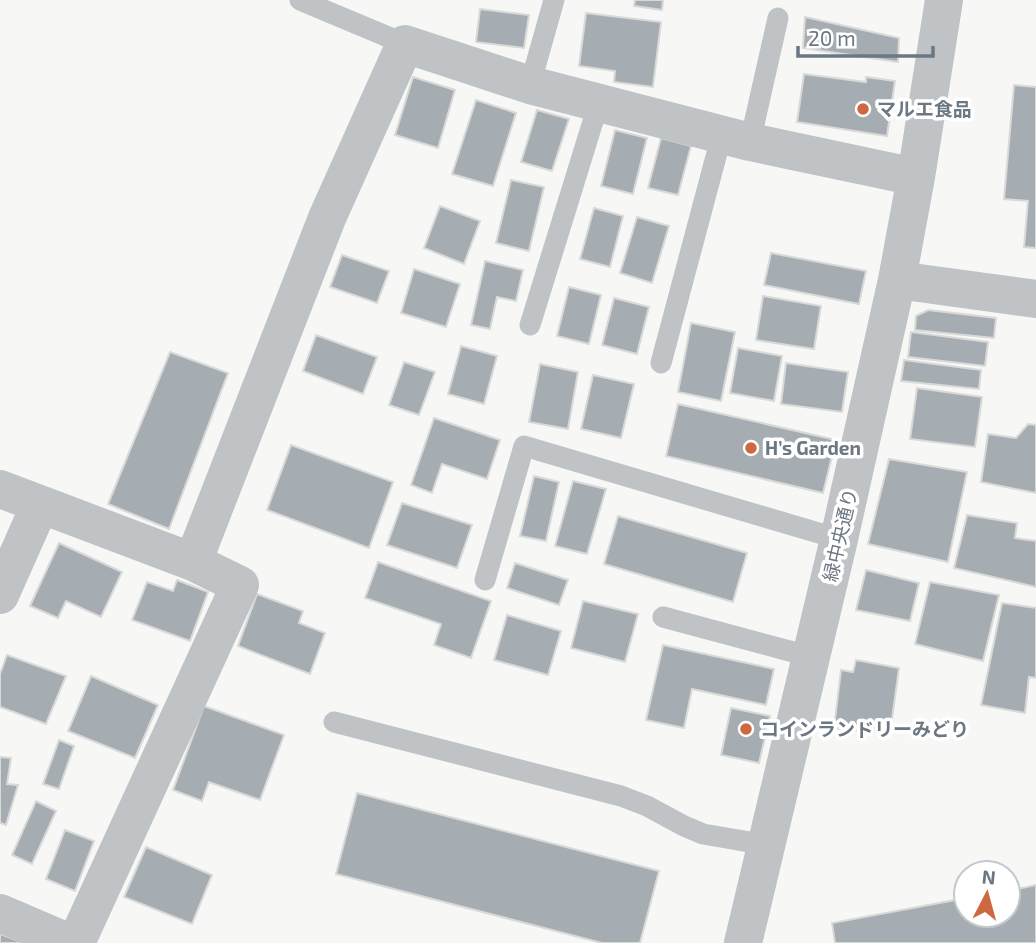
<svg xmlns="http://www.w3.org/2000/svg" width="1036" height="943" font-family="'Exo 2','Noto Sans JP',sans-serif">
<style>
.building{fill:#a6adb2;stroke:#d9d9d8;stroke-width:2}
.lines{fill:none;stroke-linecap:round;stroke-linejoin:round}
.service{stroke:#bfc3c6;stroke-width:21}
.minor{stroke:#bfc3c6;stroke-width:38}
.poi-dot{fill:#cd6840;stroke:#fff;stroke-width:2.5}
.labels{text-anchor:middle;stroke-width:7;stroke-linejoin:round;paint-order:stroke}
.poi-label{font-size:19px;font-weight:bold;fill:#6b7782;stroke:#fff;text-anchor:start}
.street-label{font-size:19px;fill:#6b7782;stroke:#fff}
</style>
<rect width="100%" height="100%" fill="#f7f8f5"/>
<path class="building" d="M 635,0 L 663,0 L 662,10 L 634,6 Z
M 480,9 L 529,15 L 524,48 L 476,42 Z
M 586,13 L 661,22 L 653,87 L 614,82 L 615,71 L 579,66 Z
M 805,17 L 899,38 L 898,62 L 803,48 Z
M 804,74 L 866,82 L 866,77 L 895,81 L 887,136 L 797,122 Z
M 413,77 L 455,90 L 438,148 L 395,135 Z
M 1014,85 L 1036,87 L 1036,248 L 1024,247 L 1028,201 L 1004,199 Z
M 476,100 L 516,113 L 493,186 L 452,174 Z
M 537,110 L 569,119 L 552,171 L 521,162 Z
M 615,130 L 647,138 L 633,194 L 601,186 Z
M 661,138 L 691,146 L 678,195 L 648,188 Z
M 511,180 L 544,187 L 529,251 L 496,243 Z
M 440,206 L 480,221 L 464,264 L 424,248 Z
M 594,208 L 623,216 L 610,267 L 580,259 Z
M 637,217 L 669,226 L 652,283 L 620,273 Z
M 771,253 L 866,271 L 859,304 L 764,285 Z
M 342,255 L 389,271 L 377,303 L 330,287 Z
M 485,261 L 523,270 L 516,301 L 497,297 L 490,329 L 471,325 Z
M 414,269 L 460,284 L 446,327 L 401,313 Z
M 569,287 L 601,295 L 589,344 L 557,336 Z
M 763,296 L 821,306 L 814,349 L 756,340 Z
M 614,298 L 649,307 L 637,354 L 602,345 Z
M 928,310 L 996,318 L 994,338 L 915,330 L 916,316 Z
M 691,323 L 735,332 L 721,401 L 678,392 Z
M 911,332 L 988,342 L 985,366 L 908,357 Z
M 316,335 L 377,357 L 363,394 L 303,371 Z
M 461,346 L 497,356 L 484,404 L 448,394 Z
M 738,348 L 782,356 L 774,401 L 730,393 Z
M 170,352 L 228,373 L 169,529 L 108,504 Z
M 904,360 L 981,370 L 979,389 L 901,381 Z
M 404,362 L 435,372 L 419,415 L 389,405 Z
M 786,363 L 848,372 L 842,412 L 781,404 Z
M 540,364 L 578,372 L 568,429 L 529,422 Z
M 593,375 L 634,384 L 621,438 L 581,429 Z
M 917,388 L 982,397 L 975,447 L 910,439 Z
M 678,404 L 836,440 L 823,493 L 666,456 Z
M 434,418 L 500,440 L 487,479 L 442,464 L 432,493 L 411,485 Z
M 1028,424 L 1036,425 L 1036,493 L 981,482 L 988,434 L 1016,438 Z
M 291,445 L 393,482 L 369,548 L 267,510 Z
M 889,459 L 967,472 L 948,562 L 868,544 Z
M 534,476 L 559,482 L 546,541 L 520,536 Z
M 573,481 L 606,489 L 587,554 L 555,546 Z
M 402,503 L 472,525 L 457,568 L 387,545 Z
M 967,515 L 1017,523 L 1015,538 L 1036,541 L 1036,587 L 954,568 Z
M 618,516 L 747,553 L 733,602 L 604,564 Z
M 59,543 L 122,572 L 101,617 L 66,601 L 58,618 L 30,606 Z
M 378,562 L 491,601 L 471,658 L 434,645 L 441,624 L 365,598 Z
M 515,563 L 568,580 L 559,605 L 507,588 Z
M 866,570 L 919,583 L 910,621 L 856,610 Z
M 177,580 L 208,592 L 190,641 L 132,620 L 147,582 L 173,591 Z
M 930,582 L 999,595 L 983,661 L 915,644 Z
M 257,594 L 303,611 L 299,623 L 325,633 L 310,674 L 238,646 Z
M 583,601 L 638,614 L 625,662 L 571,648 Z
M 1002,603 L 1036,608 L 1036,678 L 1029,677 L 1025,713 L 981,705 Z
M 507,615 L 561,631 L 548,675 L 494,660 Z
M 663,645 L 774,669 L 766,705 L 692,689 L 684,728 L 646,720 Z
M 7,655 L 66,676 L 46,724 L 0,707 L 0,674 Z
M 856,660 L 899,668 L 890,734 L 834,728 L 841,670 L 853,672 Z
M 91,676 L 158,705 L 135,758 L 68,731 Z
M 204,706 L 284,735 L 260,800 L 209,782 L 202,801 L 173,790 Z
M 731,708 L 770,716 L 759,763 L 721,755 Z
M 59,740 L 74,746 L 59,789 L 43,784 Z
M 0,757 L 11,758 L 7,784 L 18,785 L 6,825 L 0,823 Z
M 357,793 L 659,871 L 640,943 L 602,943 L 336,874 Z
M 36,801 L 56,811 L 32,864 L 12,855 Z
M 65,830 L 94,841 L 75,891 L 46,879 Z
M 146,847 L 212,875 L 192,924 L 124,897 Z
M 1036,885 L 1036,943 L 835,943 L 832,923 L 966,898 L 966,915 L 1008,915 L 1008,891 Z
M 0,934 L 24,943 L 0,943 Z"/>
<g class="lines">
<path class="service" d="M 300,0 L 405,44
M 530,85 L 554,0
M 750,142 L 778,18
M 530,325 L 599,102
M 661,363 L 722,134
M 485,580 L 524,446 L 839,539
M 663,617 L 812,657
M 334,722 L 621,796 L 647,806 L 684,826 L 703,834 L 767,845"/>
<path class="minor" d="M 897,280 L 1036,299
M 0,489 L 193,562 L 240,585 L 76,943
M 193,562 L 327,218 L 405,44 L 530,85 L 750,142 L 916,177
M 0,595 L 40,505
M 0,913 L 70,943
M 743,943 L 839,539 L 897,280 L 916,177 L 944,0"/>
</g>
<g class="poi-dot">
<circle cx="863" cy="109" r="7"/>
<circle cx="751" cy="448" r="7"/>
<circle cx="746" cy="729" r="7"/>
</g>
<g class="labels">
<g class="poi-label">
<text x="877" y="116">マルエ食品</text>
<text x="765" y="455">H’s Garden</text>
<text x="760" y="736">コインランドリーみどり</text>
</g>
<g class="street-label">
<text transform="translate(840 535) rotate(-77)" y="7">緑中央通り</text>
</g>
</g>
<g transform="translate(987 894) rotate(6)"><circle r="33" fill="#ffffff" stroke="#c4c9cd" stroke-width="2"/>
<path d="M0-5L12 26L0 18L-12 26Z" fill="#cd6840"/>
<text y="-10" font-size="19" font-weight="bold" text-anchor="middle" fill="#6b7782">N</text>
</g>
<path d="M798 46v10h135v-10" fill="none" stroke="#6b7782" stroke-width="3.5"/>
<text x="808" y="46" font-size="21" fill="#6b7782" stroke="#ffffff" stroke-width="5" paint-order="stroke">20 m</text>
</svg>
